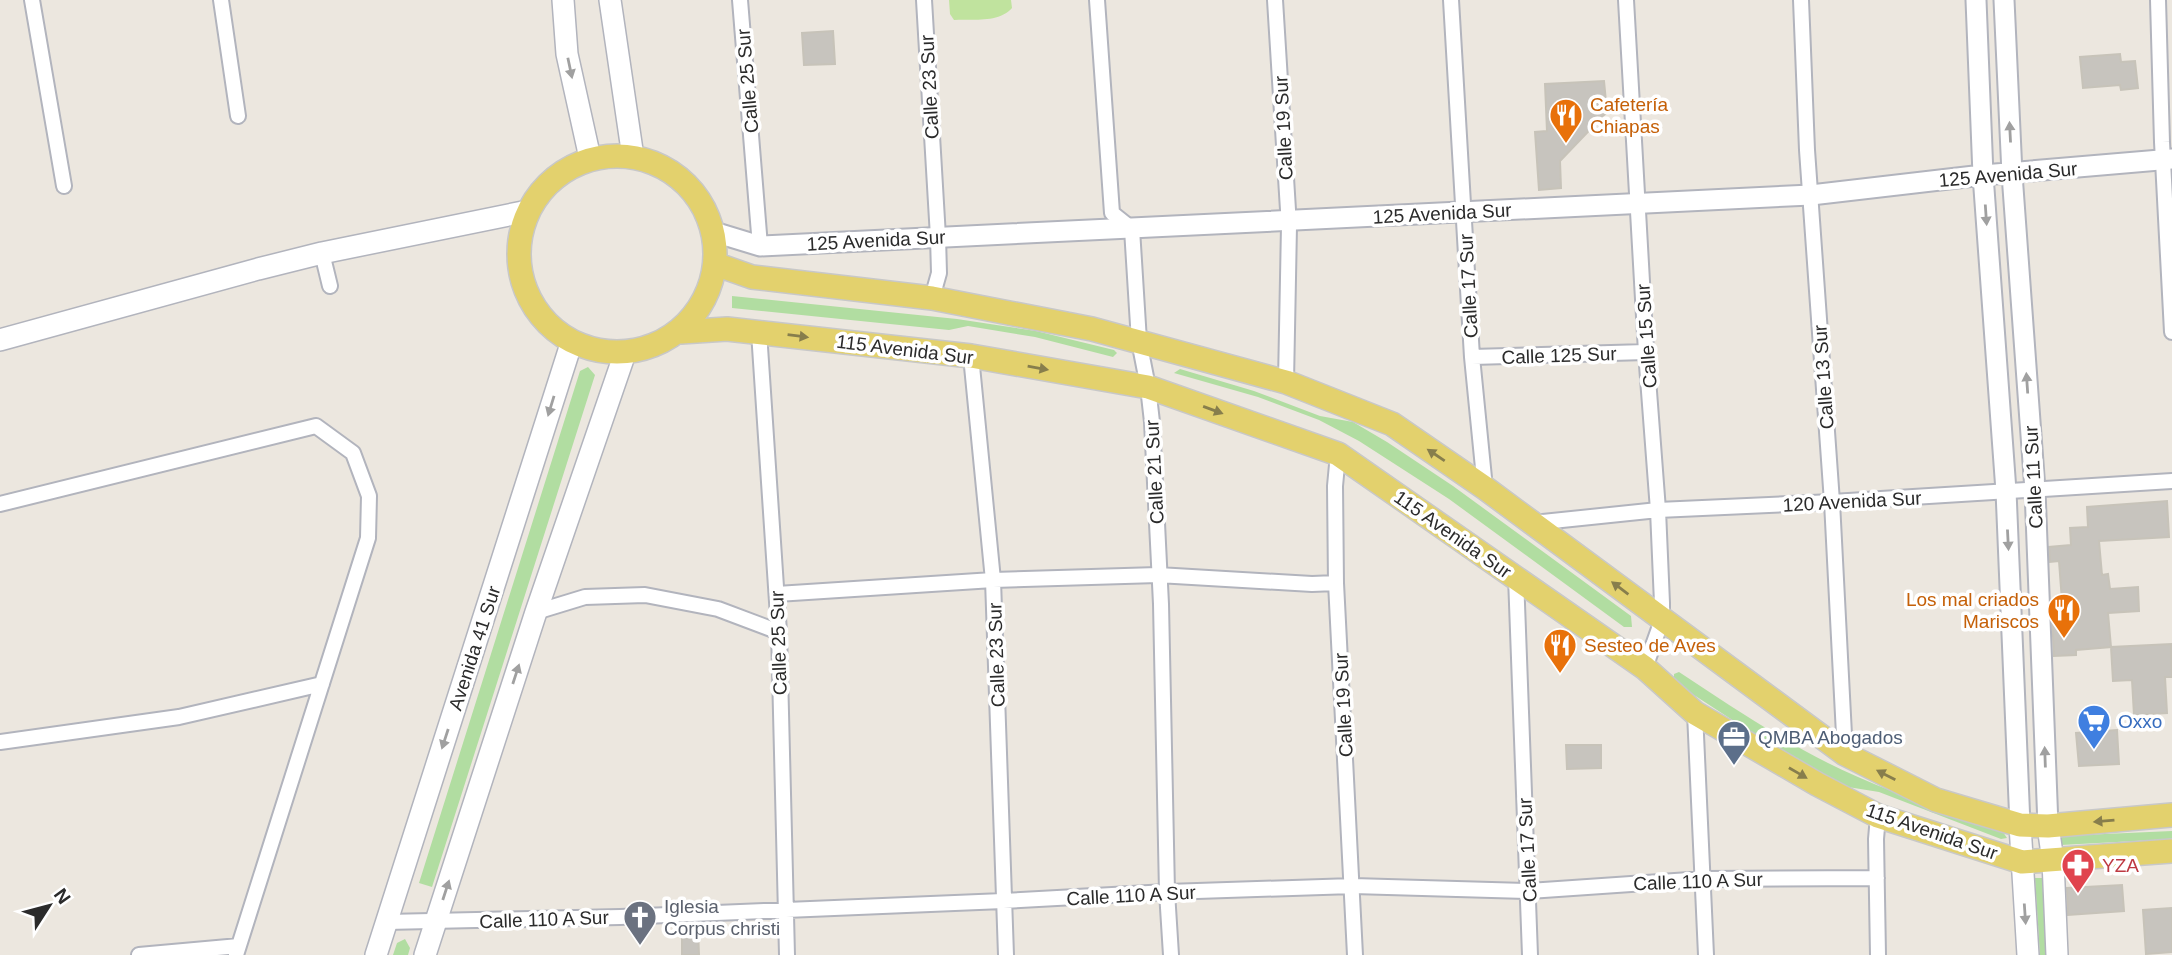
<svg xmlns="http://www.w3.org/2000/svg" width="2172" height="955" font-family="Arial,sans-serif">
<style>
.green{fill:#b1dda1}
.pitch{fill:#c0e39e}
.building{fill:#c7c4be;stroke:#c7c3b9;stroke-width:2}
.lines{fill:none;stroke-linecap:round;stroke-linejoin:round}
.minor-casing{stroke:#b2b4bd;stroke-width:18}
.tertiary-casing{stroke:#b2b4bd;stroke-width:23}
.secondary-casing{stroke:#b2b4bd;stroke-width:24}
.primary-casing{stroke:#c8c8c8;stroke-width:26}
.minor{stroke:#fff;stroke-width:14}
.tertiary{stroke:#fff;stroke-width:19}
.secondary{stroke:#fff;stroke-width:21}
.primary{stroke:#e3d16d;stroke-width:23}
.oneway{fill:#a0a0a0}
.oneway2{fill:#877e4c}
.labels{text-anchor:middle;stroke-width:7;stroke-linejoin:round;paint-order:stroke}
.street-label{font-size:19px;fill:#2b2b2b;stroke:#fff}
.food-label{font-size:19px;fill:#c56008;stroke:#fff;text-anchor:start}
.shop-label{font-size:19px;fill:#366cbe;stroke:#fff;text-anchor:start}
.service-label{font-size:19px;fill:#4e5e75;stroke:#fff;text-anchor:start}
.health-label{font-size:19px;fill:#be3a42;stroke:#fff;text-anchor:start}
.worship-label{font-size:19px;fill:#5b616d;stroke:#fff;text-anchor:start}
</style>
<rect width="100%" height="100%" fill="#ece7df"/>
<path class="green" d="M 732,296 L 957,319 L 1036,331 L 1114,350 L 1117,353 L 1113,357 L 1035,337 L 968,326 L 949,330 L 732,308 Z
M 588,367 L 595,375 L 432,887 L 419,883 L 580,371 Z
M 1180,369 L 1254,391 L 1320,416 L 1353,422 L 1387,442 L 1453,486 L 1631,616 L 1632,627 L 1624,627 L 1449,499 L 1359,441 L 1319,420 L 1258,397 L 1174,373 Z
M 1679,672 C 1737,710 1795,750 1858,777 C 1906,798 1955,814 2003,832 L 2007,838 L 2001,839 L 1879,792 L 1848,787 L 1797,762 L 1674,682 L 1674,674 Z
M 2172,831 L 2172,839 L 2061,845 L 2060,836 Z
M 2035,878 L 2042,878 L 2047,955 L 2040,955 Z
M 405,939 L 410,948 L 408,955 L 393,955 L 397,943 Z"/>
<path class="pitch" d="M 949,0 L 1011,0 L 1012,8 C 999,23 973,19 954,20 L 950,14 Z"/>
<path class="building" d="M 833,31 L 835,64 L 804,65 L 802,33 Z
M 2120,54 L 2121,62 L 2135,61 L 2138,88 L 2121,90 L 2120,85 L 2083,88 L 2080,57 Z
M 1604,81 L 1607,112 L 1560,161 L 1561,188 L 1539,190 L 1535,132 L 1547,131 L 1545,84 Z
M 2167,501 L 2169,537 L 2099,541 L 2102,575 L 2108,574 L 2110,589 L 2138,587 L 2139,611 L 2108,613 L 2111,647 L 2076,650 L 2076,655 L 2054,656 L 2052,616 L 2063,615 L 2059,561 L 2050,562 L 2049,547 L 2071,545 L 2070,528 L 2088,527 L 2087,507 Z
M 2171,644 L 2172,677 L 2165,677 L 2167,713 L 2134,715 L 2132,680 L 2113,681 L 2111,647 Z
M 2117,730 L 2119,764 L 2079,766 L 2076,733 Z
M 1566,745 L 1601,745 L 1601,768 L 1567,769 Z
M 2122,885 L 2124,911 L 2068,915 L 2067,888 Z
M 2172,908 L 2172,952 L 2146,954 L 2143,910 Z
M 682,929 L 698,929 L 699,955 L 682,955 Z"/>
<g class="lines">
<defs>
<path id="minor" d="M 32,0 L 64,186
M 221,0 L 238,116
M 740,0 L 760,246
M 924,0 L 938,237 L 939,273 L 932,298
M 1097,0 L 1112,213 L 1132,229 L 1139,341 L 1148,387 L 1152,422 L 1161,604 L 1167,892 L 1171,955
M 1275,0 L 1289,226 L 1286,382
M 1451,0 L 1472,357 L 1485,488
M 1626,0 L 1646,352 L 1658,510 L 1662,603 L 1662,620 L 1645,668
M 1801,0 L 1807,150 L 1832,502 L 1845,754
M 2158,0 L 2162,142 L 2172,332
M 322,253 L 330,286
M 759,332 L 779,632 L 787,955
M 971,356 L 993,580 L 1006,955
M 1472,357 L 1646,352
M 1338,454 L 1335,486 L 1336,583 L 1355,955
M 0,504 L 316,426 L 353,453 L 369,496 L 368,538 L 236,955
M 1533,523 L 1658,510 L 1832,502 L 2172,481
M 1516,577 L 1530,955
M 777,594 L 993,580 L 1158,575 L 1312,584 L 1336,583
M 536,612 L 585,597 L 645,595 L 718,609 L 779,632
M 1695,713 L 1706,955
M 0,742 L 179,717 L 322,684
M 386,922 L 620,917 L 1003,901 L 1167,892 L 1353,886 L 1529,891 L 1704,879 L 1877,878
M 139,955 L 239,946
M 1878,955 L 1876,839 L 1878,816"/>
<path id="tertiary" d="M 1976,0 L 1983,175 L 2006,491 L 2020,825
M 2004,0 L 2012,174 L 2035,490 L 2048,826
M 714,232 L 760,246 L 1811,195 L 1983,175 L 2172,159"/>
<path id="secondary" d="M 563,0 L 567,54 L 590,158
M 610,0 L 633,157
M 0,340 L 258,269 L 322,253 L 528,211
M 2020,825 L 2028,955
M 2048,826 L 2053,861 L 2057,955
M 376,955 L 572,341
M 425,955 L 536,612 L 625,353"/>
<path id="primary" d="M519 254a98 98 0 1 1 196 0a98 98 0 1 1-196 0Z
M 715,264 L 752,277 L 932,298 L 1092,329 L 1286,382 L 1392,424 L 1485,488 L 1845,754 L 1936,800 L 2020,825 L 2048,826 L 2172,815
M 681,332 L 727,329 L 971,356 L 1148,387 L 1338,454 L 1645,668 L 1695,713 L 1817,784 L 1878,816 L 2022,862 L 2172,851"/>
</defs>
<use href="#minor" class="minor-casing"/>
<use href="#tertiary" class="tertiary-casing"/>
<use href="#secondary" class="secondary-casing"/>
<use href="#primary" class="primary-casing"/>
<use href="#minor" class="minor"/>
<use href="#tertiary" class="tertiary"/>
<use href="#secondary" class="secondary"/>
<use href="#primary" class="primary"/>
</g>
<defs><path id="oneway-solid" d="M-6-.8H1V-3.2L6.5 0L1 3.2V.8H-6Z" transform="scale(1.75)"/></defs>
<g class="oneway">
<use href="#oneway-solid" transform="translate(570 68) rotate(78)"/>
<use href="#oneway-solid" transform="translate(2010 132) rotate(-93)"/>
<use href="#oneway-solid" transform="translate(1986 215) rotate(86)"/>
<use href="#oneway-solid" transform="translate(2027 383) rotate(-94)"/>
<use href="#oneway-solid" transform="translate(551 406) rotate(107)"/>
<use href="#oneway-solid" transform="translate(2008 540) rotate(87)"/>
<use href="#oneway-solid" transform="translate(516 674) rotate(-72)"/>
<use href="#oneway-solid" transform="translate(445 739) rotate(108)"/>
<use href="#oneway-solid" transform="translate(2045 757) rotate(-92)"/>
<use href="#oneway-solid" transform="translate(446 890) rotate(-72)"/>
<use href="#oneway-solid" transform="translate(2025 914) rotate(86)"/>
</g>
<g class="oneway2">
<use href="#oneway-solid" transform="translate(798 336) rotate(7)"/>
<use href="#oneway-solid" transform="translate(1038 368) rotate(10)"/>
<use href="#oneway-solid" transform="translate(1213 410) rotate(20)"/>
<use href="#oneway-solid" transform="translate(1436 455) rotate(-146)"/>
<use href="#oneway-solid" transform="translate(1620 588) rotate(-143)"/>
<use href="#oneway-solid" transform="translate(1798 773) rotate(30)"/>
<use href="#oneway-solid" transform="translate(1886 775) rotate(-153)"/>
<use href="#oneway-solid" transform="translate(2104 821) rotate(175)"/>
</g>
<defs>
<symbol id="restaurant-pin" viewBox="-11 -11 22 30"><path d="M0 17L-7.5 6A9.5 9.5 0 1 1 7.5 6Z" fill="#e8710a" stroke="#fff"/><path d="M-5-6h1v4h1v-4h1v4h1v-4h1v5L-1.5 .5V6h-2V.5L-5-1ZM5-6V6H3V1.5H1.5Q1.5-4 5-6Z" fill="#fff"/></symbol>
<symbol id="supermarket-pin" viewBox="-11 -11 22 30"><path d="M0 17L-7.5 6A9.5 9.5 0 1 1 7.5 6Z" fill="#3f7fe0" stroke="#fff"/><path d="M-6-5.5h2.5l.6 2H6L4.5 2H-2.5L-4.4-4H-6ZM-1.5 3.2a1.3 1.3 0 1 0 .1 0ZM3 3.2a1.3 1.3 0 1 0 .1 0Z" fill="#fff"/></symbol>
<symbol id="office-pin" viewBox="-11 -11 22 30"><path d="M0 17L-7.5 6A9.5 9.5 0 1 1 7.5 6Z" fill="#5c6f8a" stroke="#fff"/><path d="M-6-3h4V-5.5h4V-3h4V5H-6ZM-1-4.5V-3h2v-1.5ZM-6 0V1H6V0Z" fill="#fff"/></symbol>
<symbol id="pharmacy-pin" viewBox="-11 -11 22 30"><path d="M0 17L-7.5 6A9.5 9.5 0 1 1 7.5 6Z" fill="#e0444e" stroke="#fff"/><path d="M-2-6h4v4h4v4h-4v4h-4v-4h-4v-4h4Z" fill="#fff"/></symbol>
<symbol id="church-pin" viewBox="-11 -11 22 30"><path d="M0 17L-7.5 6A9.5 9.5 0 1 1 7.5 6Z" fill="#6b7280" stroke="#fff"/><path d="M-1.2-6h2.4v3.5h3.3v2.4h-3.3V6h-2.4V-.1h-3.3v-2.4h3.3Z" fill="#fff"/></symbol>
</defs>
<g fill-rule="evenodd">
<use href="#restaurant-pin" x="1547" y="96" width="38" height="52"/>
<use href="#restaurant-pin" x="2045" y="591" width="38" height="52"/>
<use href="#restaurant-pin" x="1541" y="626" width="38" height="52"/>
<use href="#supermarket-pin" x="2075" y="702" width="38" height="52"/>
<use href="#office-pin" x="1715" y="718" width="38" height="52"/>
<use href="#pharmacy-pin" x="2059" y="846" width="38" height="52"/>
<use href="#church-pin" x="621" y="898" width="38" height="52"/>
</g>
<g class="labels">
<g class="street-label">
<text transform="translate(747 81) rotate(-95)" y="7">Calle 25 Sur</text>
<text transform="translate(929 87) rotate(-93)" y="7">Calle 23 Sur</text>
<text transform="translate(1283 128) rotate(-93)" y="7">Calle 19 Sur</text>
<text transform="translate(2008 174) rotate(-5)" y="7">125 Avenida Sur</text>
<text transform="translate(1442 213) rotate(-3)" y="7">125 Avenida Sur</text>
<text transform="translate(876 240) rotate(-3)" y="7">125 Avenida Sur</text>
<text transform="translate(1468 286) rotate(-93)" y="7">Calle 17 Sur</text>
<text transform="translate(1646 336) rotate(-94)" y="7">Calle 15 Sur</text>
<text transform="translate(905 349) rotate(7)" y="7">115 Avenida Sur</text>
<text transform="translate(1559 355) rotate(-2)" y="7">Calle 125 Sur</text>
<text transform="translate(1823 377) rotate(-94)" y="7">Calle 13 Sur</text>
<text transform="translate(1154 472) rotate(-93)" y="7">Calle 21 Sur</text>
<text transform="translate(2033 477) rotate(-93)" y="7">Calle 11 Sur</text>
<text transform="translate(1852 501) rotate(-3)" y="7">120 Avenida Sur</text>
<text transform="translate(1453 534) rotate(35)" y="7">115 Avenida Sur</text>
<text transform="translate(778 643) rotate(-92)" y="7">Calle 25 Sur</text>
<text transform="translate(474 648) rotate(-72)" y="7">Avenida 41 Sur</text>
<text transform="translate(996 655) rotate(-92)" y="7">Calle 23 Sur</text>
<text transform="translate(1343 705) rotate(-93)" y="7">Calle 19 Sur</text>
<text transform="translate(1932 831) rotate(19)" y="7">115 Avenida Sur</text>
<text transform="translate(1527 850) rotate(-93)" y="7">Calle 17 Sur</text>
<text transform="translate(1698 881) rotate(-2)" y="7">Calle 110 A Sur</text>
<text transform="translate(1131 895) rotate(-3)" y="7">Calle 110 A Sur</text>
<text transform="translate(544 919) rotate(-2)" y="7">Calle 110 A Sur</text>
</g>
<g class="food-label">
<text x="1590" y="111">Cafetería<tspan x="1590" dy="22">Chiapas</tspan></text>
<text x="2039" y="606" text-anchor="end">Los mal criados<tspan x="2039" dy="22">Mariscos</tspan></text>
<text x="1584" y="652">Sesteo de Aves</text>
</g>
<g class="shop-label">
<text x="2118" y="728">Oxxo</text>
</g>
<g class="service-label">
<text x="1758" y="744">QMBA Abogados</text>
</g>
<g class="health-label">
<text x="2102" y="872">YZA</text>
</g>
<g class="worship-label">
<text x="664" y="913">Iglesia<tspan x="664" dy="22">Corpus christi</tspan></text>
</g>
</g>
<g transform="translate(49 906) rotate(54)" stroke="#ffffff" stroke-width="5" paint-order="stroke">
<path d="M0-5L12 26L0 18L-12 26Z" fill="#2b2b2b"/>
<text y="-10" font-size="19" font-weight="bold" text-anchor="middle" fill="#2b2b2b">N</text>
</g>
</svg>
